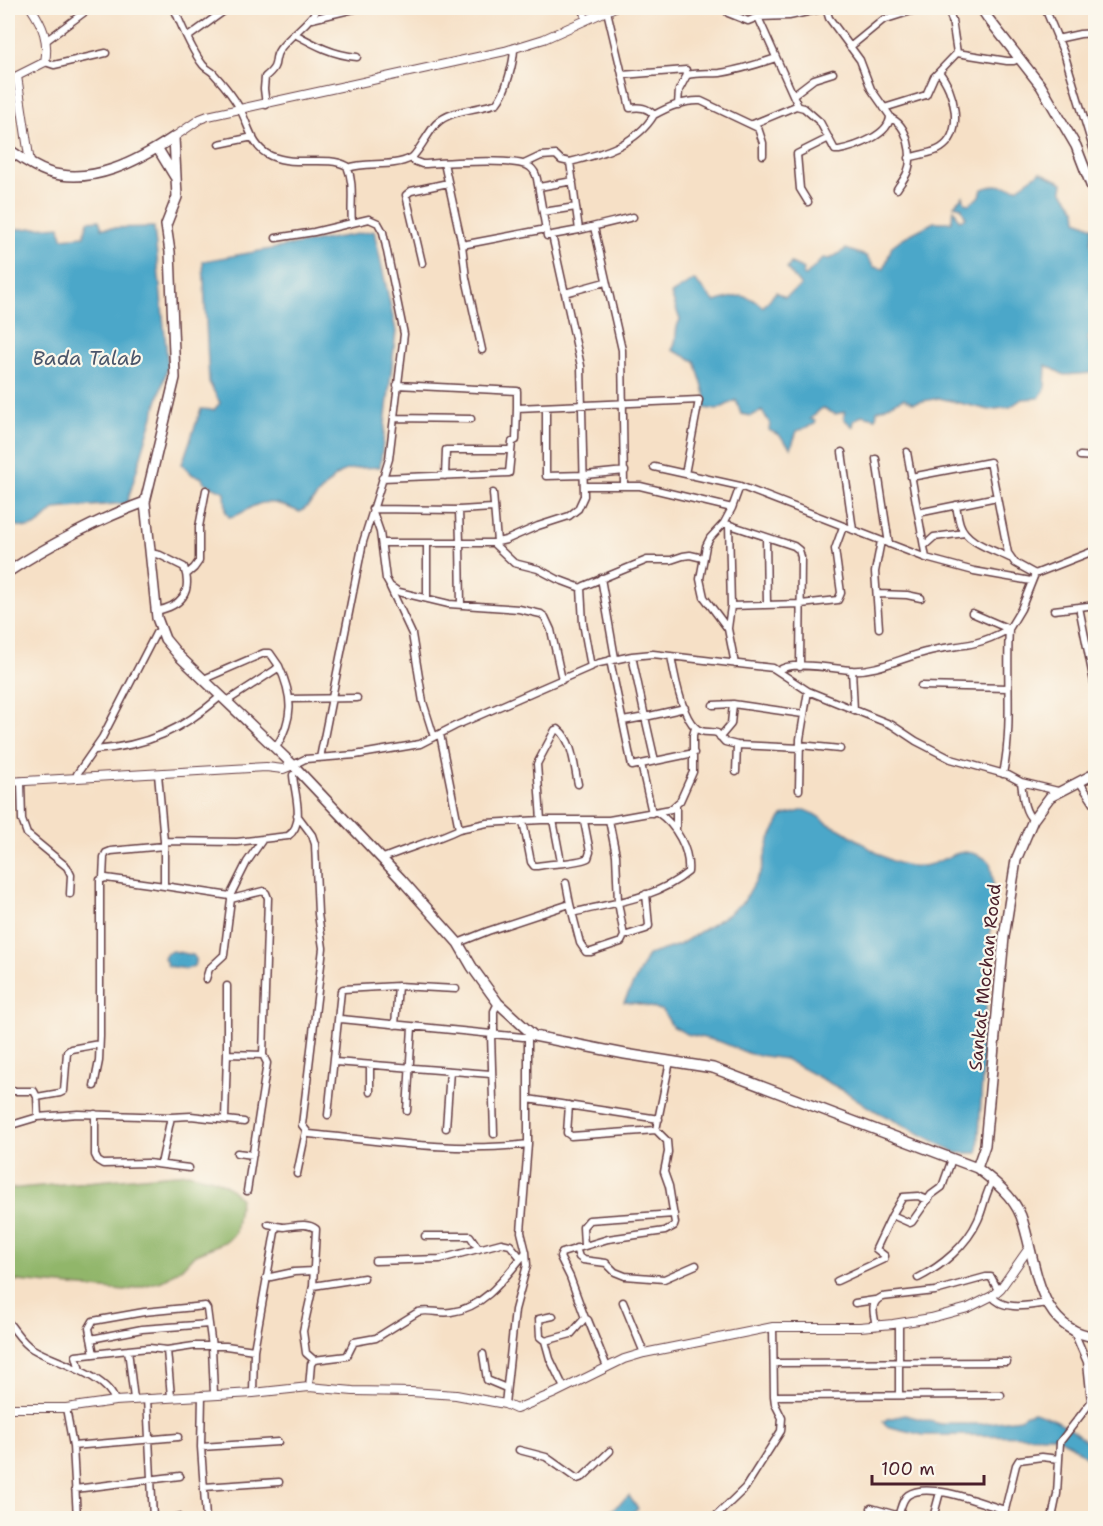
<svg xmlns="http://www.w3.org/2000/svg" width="1103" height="1526" font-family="'Shantell Sans',sans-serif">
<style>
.forest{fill:#91b66b;stroke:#6e6a4b;stroke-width:1.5}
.water{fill:#4ba7c9;stroke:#4a637a;stroke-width:1.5}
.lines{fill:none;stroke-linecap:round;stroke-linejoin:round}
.minor-casing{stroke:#643c42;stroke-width:9}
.tertiary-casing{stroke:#643c42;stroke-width:10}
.secondary-casing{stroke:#643c42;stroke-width:12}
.minor{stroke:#fff;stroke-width:6}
.tertiary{stroke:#fff;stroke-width:8}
.secondary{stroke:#fff;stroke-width:9}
.labels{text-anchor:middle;stroke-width:4.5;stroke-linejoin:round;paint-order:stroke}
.street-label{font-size:18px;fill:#4a1f2b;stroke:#fbf7ec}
.water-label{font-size:20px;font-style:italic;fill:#4a556a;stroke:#fbf7ec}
</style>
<rect width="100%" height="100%" fill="#fbf7ec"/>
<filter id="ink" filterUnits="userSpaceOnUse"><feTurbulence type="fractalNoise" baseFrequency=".0167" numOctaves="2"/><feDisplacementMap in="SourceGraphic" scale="12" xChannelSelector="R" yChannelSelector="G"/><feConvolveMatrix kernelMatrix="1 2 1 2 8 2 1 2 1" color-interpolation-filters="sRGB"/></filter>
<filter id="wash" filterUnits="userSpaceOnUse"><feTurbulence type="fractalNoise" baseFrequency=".008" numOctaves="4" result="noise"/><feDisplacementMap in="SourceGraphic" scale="24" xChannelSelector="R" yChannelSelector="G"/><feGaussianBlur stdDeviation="1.35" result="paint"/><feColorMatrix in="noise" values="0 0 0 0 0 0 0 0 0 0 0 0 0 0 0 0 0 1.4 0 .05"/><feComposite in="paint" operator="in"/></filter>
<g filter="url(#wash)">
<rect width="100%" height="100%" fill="#f6e0c6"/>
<path class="forest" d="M 188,1173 C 212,1179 224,1179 240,1199 L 235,1233 L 227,1241 L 194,1255 L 182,1268 L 162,1281 L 125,1291 L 8,1280 L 8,1189 Z"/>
<path class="water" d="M 1040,172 L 1063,183 L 1062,190 L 1076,209 L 1077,220 L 1093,227 L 1091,243 L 1095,260 L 1095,271 L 1090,288 L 1095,293 L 1096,330 L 1088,337 C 1090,351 1099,359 1092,373 L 1064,375 L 1046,365 L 1045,389 L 1039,398 L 1022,399 L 1010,407 L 989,410 L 939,398 L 913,403 L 904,398 L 877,411 L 876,418 L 862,415 L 854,421 L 853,427 L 844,419 L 845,412 L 835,414 L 822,408 L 810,419 L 816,421 L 815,424 L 797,431 L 791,448 L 779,435 L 769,430 L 770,423 L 762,411 L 751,416 L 741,414 L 736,400 L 717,410 L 704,408 L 706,397 L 695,361 L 672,350 C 679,340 673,330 680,320 L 671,294 L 694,280 L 715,302 C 736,296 745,291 763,307 L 776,292 L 785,297 L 801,286 L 787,269 L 791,263 L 804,269 L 803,275 L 806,276 L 823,258 L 830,259 L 846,249 L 866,256 L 874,267 L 884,269 L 892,246 L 903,238 L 934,222 L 951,222 L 954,209 L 959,220 L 966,218 L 961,207 L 954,205 L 963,196 L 965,203 L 969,204 L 980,196 L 982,189 L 996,185 L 1017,188 Z
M 99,220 L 102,228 L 154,227 L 168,366 L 127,503 L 55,509 C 36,526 34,534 8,522 L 8,230 L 60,226 L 62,238 L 84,236 L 88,221 Z
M 374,231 L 396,331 L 380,467 C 368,468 351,467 342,472 C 325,482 316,502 300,512 C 286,507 271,498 256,505 C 245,509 243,515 229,517 L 226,512 L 225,492 L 205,483 L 201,477 L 193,475 L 182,464 L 201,409 L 214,410 L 220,403 L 209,382 L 203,261 Z
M 805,810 C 815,813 821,819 829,824 C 836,828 844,830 850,835 C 869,847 888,864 912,866 C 946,870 954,836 990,862 L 993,880 L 978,1153 L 957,1153 L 870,1108 L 846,1092 L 785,1059 L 750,1054 L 721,1042 L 687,1034 L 672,1026 L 663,1011 L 640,1004 L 624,1002 L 648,955 L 679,945 L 727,915 L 744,901 L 761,871 L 769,841 L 782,816 Z
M 172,951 L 193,955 L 196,959 L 194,966 L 187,969 L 168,966 L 164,958 L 167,953 Z
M 1033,1412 C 1059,1418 1076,1433 1095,1448 L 1095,1464 L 1070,1444 L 1055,1436 L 923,1435 L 886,1426 L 883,1422 L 887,1419 L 905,1415 L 941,1424 L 981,1424 L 1020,1419 L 1024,1415 Z
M 629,1496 L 638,1509 L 625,1518 L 602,1518 Z"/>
</g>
<g filter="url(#ink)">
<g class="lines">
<defs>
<path id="minor" d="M 174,8 C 181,25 192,51 203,65 C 206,69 211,70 214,74 C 223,84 235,98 241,111 C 249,126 252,148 271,156 C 297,167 326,155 347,166 C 355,185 350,203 352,223 L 369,219 L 378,223 L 383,232 L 404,334 L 389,459 L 363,542 L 320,758
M 583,8 L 586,20
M 725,8 L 728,13 L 748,21 L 758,17 L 789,16 L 826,8 L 829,18 L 860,60 L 871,89 L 890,116 C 890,135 855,147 839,150 L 835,150 L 820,122 L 804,108 L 796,106 L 753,124
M 947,8 L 952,20 L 957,53
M 1045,8 L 1065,56 L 1096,158
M 607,11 L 630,108 C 640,107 647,107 654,115 C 668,107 685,100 701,101 L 758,128 L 763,143 L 763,155
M 758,17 L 793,95
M 312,19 L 358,8
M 295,34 C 315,45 333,55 357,57
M 188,37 L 228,8
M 1057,39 L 1080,34 L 1096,33
M 47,40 L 90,8
M 850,47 L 883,20 L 921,8
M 45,62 L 54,65 L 106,53
M 622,75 L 686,70 L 687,75 C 700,72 708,74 720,73 C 739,70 758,64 776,58
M 8,79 L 17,76
M 266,105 L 264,89 L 265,77 C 282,63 271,61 280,49 C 291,34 309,24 318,8
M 678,105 L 679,90 L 687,75
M 798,106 L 793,95 L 814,79 L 833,73
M 884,108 L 926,95 L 934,77 L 957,53 L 1007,61 L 1014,61 L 1019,58
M 890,118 C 908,124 914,157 907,173 C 905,178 900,184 897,189
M 219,144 L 253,137
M 411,158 L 414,161 L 422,164 C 443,163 516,157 530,167 C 534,170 536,174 537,179 L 547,236 L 552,235
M 909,158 C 919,154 932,154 941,148 C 965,132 954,90 939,72
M 444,163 L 462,245
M 524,164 L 541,156 L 556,155 L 561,160 L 570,162
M 348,168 C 366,161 392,168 411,158 C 417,155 429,131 436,124 C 451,109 478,110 497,103 C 506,92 514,62 514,48
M 539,187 L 573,181
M 808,202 L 800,189 L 797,154 L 829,138
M 543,212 L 576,207
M 594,227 L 622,350 L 624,485
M 579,230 L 633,217
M 276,238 L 314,232 L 352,223
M 422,263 L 406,195 L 411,191 L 448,183
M 565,293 L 605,282
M 482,350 L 466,278 L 462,245 L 546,229
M 397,385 L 517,391 L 517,408 L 699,400 L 685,474
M 546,407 L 546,476 L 585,475 L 625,471
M 394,418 L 471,419
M 842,452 L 853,530
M 907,452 L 926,558
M 1080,456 L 1096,457
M 876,459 L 889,544
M 654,467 L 740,486 L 926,558 L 974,571 L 1031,581
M 445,476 L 446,450 L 510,450
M 911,477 L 990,462 L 1008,553 L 1015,563 L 1035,574
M 382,478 L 509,473 L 512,442 L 516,440 L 517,408
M 584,486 L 640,486 L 732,508
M 493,493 L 497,542
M 956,505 C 957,511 958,518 960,524 C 966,543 994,550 1010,558
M 459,510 L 493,508
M 918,513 L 997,497
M 724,523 L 794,546 L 799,550 L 801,557 L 800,667
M 766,537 L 767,605
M 383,543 L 460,543 L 461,605
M 427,543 L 427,598
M 493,543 L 506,540 L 538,526 L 569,516 L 578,509 L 584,496 L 581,366 L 552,235 L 579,230 L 570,162 C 601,154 636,145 654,115
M 924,546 L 934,537 L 965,533
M 150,553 L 160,555 L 184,567 C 193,593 181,606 156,611
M 187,574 L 194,568 L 199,561 L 199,527 L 206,490
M 601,578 L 615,658
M 390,587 L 412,634 L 423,702 L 434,737
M 877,594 L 907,595 L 921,598
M 731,606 L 801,604 L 838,600 L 841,593 L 835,549 L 843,527
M 1079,607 L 1096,692
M 1054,610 L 1096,605
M 972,613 L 1009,629 L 1021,609 L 1035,574 L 1096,550
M 728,628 L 731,606 L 729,525
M 879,628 L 875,572 L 881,541
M 671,656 C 674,673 682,716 695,727 C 701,734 709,731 717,733 L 725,742 L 737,745 L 800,748
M 610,660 L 632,766 L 641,764 L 652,813
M 735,664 L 728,629 L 704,597 L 700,579 L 706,546 L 710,538 L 724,523 L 732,508 L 740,486
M 591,667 L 583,623 L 581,588 L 584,586 L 647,560 L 671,560 L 683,556 L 690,555 L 703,558
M 852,670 L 854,710
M 779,671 C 789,660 835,669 850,670 C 876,672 901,658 926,652 C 942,647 959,647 975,643 C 988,640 998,635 1009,629 C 1006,678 1013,726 1003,774
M 204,679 L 264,653 L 270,653 L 279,666 L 275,670 L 227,701
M 562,680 L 551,630 L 545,617 L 541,614 L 519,609 L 449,604 L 399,592 L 390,586 L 386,579 L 380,532 L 372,509 L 459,510 L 460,543 L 493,543 L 514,563 L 538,569 L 557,579 L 581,588
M 921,686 L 1008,688
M 291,699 L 357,698
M 713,705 L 733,704
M 623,721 L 645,717 L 632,656
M 440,734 L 459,829 L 487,823 L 541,820 L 609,820 L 671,809 L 680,801 L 693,772 L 693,735 L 695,728
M 720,737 L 731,724 L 733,704 L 803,714
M 800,745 L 840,749
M 276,748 C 294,717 293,697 279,666
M 95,750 C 147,746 182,730 221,696
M 655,761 L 645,717 L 685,708
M 641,764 L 694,753
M 293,765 L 305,759 L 355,755 L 420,744 L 455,726 L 599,663 L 632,656 L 653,654 L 773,668 L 808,691 L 892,725 L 916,741 L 951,759 L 1008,775 L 1021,782 C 1023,795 1023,811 1033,820
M 736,772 L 737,745
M 77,778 L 77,774 L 102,738 L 156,633 L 161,630
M 21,781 L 22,820 L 27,834 L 67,867 L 71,875 L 70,894
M 1079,781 L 1096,807
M 1021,782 L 1058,791
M 799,790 L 800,739 L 808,691
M 297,815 L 312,835 L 315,844 L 318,914 L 323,948 L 302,1125 L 309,1134 C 381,1141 456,1153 528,1144
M 541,820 L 537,764 L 555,730 L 558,729 C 573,741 574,766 578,784
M 553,820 L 561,862
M 523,821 L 531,862 L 534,866 L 537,866 C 553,863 575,864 588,858 L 590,852 L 584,821
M 676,830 L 676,805
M 164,841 L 237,842 L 288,836 C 306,824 294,792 293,775
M 381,859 C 407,848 434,841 459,829
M 103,878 L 104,857 L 106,853 L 111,851 L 164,846
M 164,886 L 230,896 L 231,899 L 224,955 L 209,969 L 206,979
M 230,896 L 247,862 L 263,839
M 570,904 L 580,943 L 586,952 L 591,952 L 621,942 L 624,936 L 618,902 L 616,855 L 609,820
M 572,913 C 611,903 656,899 688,872 C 690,849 676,825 657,812
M 624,936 L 646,929 L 649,926 L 646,894
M 458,943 L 488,931 L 570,904 L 566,883
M 227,986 L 227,1054 L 263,1055 L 268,898 L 266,893 L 263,891 L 231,899
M 338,1020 L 341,991 L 343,989 L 398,986 L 456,989
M 395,1025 L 398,986
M 491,1034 L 494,1134
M 494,1034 L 494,1011 L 498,1003
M 335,1062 L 491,1074
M 94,1086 L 99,1061 L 100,1036 L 100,880 L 106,878 L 164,886 L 164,841 L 158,774
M 8,1091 L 34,1091 L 37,1097 L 38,1117
M 370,1092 L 370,1065
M 37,1097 L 60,1093 L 64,1091 L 67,1052 L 71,1049 L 99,1044
M 528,1099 L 659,1119
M 569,1105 L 567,1133 L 571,1136 L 656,1130 L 670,1061
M 407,1111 L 412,1027
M 95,1114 L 95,1155 L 98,1161 L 103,1164 L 148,1163 L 189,1168
M 328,1115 L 338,1020 L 341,1019 L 523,1037 L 532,1036
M 225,1119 L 227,1054
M 8,1126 L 38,1117 L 78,1114 L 171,1117 L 191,1116 L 244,1122
M 446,1128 L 450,1071
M 237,1153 L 253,1155
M 161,1164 L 171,1117
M 297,1174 L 306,1131
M 247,1191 L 267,1063 L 263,1055
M 892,1215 L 903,1197 L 918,1196 L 928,1200
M 268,1224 C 274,1225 279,1227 284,1227 C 295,1226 307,1222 316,1229 L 313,1286
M 425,1236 L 470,1236 L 479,1249
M 584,1246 L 583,1227 L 589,1220 L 674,1214
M 576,1248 L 579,1257 L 583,1260 L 606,1263 L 615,1272 L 625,1276 L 664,1279 L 696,1265
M 375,1261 L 440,1259 L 501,1243 L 510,1245 L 521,1258
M 266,1278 L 294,1272 L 314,1271
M 918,1278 C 942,1266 967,1245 978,1220 C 984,1207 985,1193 993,1181
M 837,1281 L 884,1259 L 885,1256 L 876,1249 L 892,1215 L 910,1223 L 912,1222 L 931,1195 L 942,1187 L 952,1159
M 992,1296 C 1003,1312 1031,1305 1048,1303
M 623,1302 L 644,1353
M 855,1303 L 875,1300
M 553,1316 L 539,1319 L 540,1337 L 545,1341 L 550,1359 L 564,1388
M 585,1318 L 570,1277 L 560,1257 L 562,1253 L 608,1239 L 665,1231 L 674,1226 L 675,1223 L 669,1186 L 664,1172 L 668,1152 L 667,1141 L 656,1130
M 8,1322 C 15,1330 23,1344 33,1349 C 54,1362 108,1375 115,1401
M 899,1324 L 899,1395
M 876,1326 C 874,1314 869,1303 882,1297 L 935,1291 L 986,1277 L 991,1277 L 998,1290
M 91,1339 L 142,1329 L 209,1324
M 545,1341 L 571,1334 L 585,1318 L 588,1320 L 607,1367
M 128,1350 L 134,1399
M 167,1350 L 171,1397
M 94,1354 L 89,1328 L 93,1321 L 144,1312 L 205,1306 L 207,1309 L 212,1347 L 214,1394
M 483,1354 L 487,1380 L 506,1388
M 314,1360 L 306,1353 L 303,1331 L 313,1286 L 364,1278
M 774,1363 L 1007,1362
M 1089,1368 L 1096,1380
M 80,1370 L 76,1356 L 128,1350 L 149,1348 L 167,1350 L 194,1346 L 226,1346 L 254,1350
M 309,1387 L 311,1364 L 314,1360 L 347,1356 L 354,1342 L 376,1338 L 418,1312 C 429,1309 440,1314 451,1312 C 485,1308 506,1276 526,1252 L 521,1232 L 528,1144 L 528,1037
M 253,1393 L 254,1350 L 276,1226
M 202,1395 L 201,1447 L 206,1518
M 774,1396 L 1001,1395
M 147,1398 L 153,1518
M 505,1404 L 515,1310 L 527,1265 L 526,1252
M 66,1408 L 73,1446 L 77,1518
M 73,1446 L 178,1437
M 201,1447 L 278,1442
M 519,1450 L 546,1457 L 577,1479 L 583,1477 L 610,1451
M 204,1487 L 279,1482
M 75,1489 L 180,1476
M 871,1508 L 907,1518
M 898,1516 C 901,1509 902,1499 908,1495 C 929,1481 983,1504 1005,1510
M 170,1518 L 179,1517
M 714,1518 L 745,1488 L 781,1431 L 782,1418 L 775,1404 L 774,1396 L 773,1327
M 933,1518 L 940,1492
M 1003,1518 L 1016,1465 L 1019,1460 L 1042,1457 L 1059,1459
M 1052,1518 L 1057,1494 L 1060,1442 L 1091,1402 L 1087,1362 L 1074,1332"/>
<path id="tertiary" d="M 174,137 L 200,119 L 208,116 L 505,51 L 544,39 L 613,8
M 30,163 L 17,76 L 45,62 C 49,40 43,26 31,8
M 8,782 L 266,767 L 283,769 L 293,765
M 8,1408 L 66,1408 L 115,1401 L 253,1393 L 309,1387 L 353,1391 L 411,1392 L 456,1395 L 505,1404 L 516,1409 L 555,1393 L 624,1359 L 644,1353 L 773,1327 L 860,1327 L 893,1324 L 931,1318 L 968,1308 L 992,1296 L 1001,1288 L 1029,1248"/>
<path id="secondary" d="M 981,8 L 987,17 L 1041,86 L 1076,146 L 1096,198
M 8,149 C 20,157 33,167 48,172 C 92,186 138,161 174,137 L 177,197 L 166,225 L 170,252 L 175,378 L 145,502 L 157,618 L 165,639 L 180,657 L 293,765 L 401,879 L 458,943 L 472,967 L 498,1003 L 534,1036 L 625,1054 L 713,1068 L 977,1168 C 994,1181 1013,1196 1021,1216 C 1037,1260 1035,1330 1096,1337
M 158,149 L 175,177
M 8,572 C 47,546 101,518 145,502
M 977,1168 L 985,1145 L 1004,937 L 1016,860 L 1033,820 L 1050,797 L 1096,773"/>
</defs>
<use href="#minor" class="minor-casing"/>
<use href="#tertiary" class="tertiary-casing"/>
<use href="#secondary" class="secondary-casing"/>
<use href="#minor" class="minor"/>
<use href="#tertiary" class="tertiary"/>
<use href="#secondary" class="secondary"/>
</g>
</g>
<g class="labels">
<g class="street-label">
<text transform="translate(985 977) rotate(-84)" y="6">Sankat Mochan Road</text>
</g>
<g class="water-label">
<text x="87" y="365">Bada Talab</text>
</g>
</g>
<rect width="1103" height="1526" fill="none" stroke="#fbf7ec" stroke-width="30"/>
<path d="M872 1475v9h112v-9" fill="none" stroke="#4a1f2b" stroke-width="3"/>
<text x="881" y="1475" font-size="18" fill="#4a1f2b" stroke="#fbf7ec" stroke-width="4.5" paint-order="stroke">100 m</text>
</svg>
